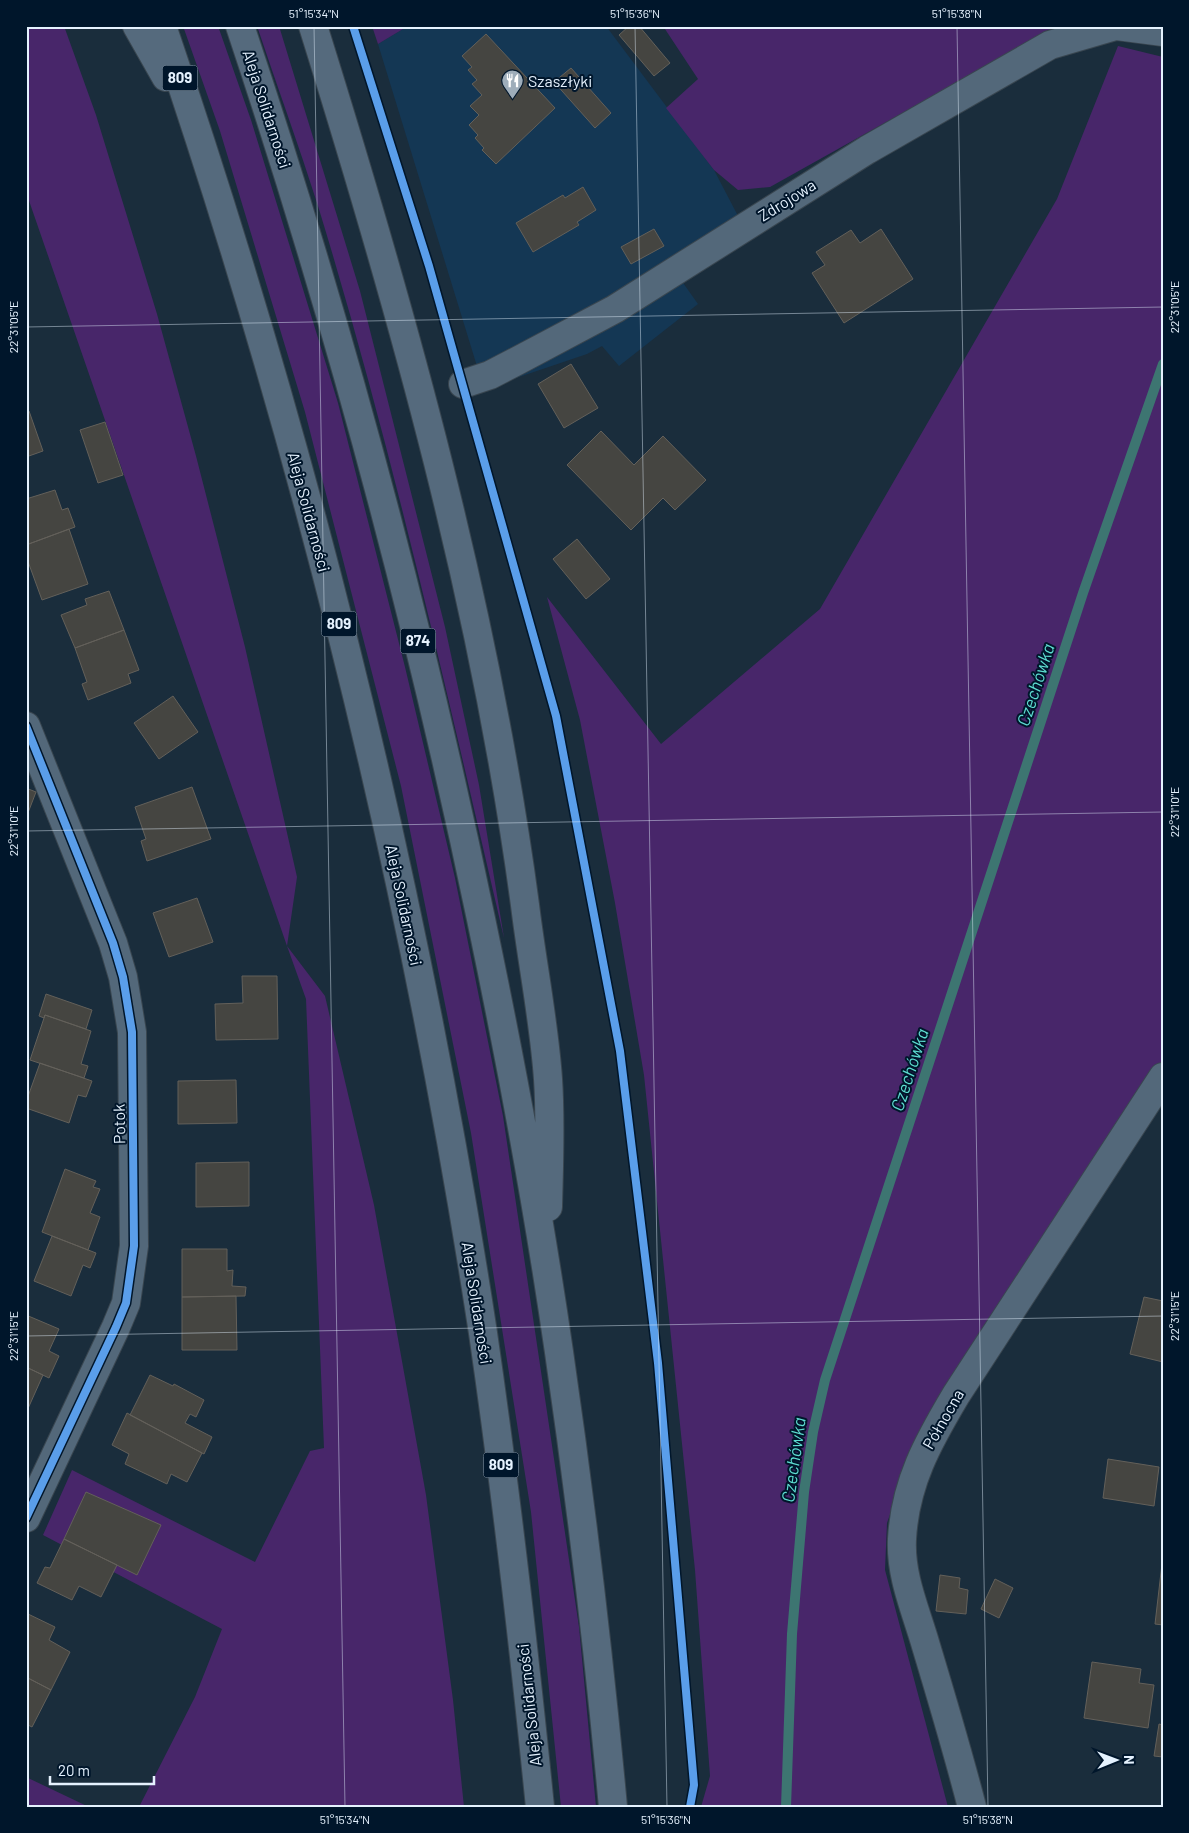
<svg xmlns="http://www.w3.org/2000/svg" width="1189" height="1833" font-family="Barlow,sans-serif">
<style>
.built{fill:#143754}
.green{fill:#48266a}
.lines{fill:none;stroke-linecap:round;stroke-linejoin:round}
.stream{stroke:#3d7571;stroke-width:10}
.building{fill:#454541;stroke:#63605a}
.street-casing{stroke:#394650;stroke-width:30}
.primary-casing{stroke:#394650;stroke-width:30}
.street{stroke:#53687a;stroke-width:28}
.primary{stroke:#556a7d;stroke-width:28}
.cycleway-casing{stroke:#00162b;stroke-width:11}
.cycleway{stroke:#5a9eea;stroke-width:8}
.ticks{fill:none;stroke:#e5f2fe;stroke-width:1;stroke-opacity:0.45}
.labels{text-anchor:middle;stroke-width:4;stroke-linejoin:round;paint-order:stroke}
.shield{fill:#00162b;stroke:#a0b0bf;stroke-width:1}
.shield-label{font-size:15px;font-weight:bold;fill:#e5f2fe}
.poi-label{font-size:16px;fill:#e5f2fe;stroke:#00162b;text-anchor:start}
.street-label{font-size:16px;fill:#e5f2fe;stroke:#00162b}
.water-label{font-size:18px;font-style:italic;fill:#5dddd1;stroke:#00162b}
.neatline{fill:none;stroke:#e5f2fe;stroke-width:2}
.ticks-label{font-size:12px;text-anchor:middle;fill:#e5f2fe}
</style>
<rect width="100%" height="100%" fill="#1a2d3c"/>
<path class="built" d="M 408,26 L 520,26 L 522,28 L 524,26 L 606,26 L 714,170 L 749,237 L 681,280 L 698,304 L 619,366 L 602,346 L 587,354 L 484,389 L 378,44 Z"/>
<path class="green" d="M 26,26 L 64,26 L 96,115 L 157,314 L 196,456 L 245,647 L 297,877 L 287,946 L 325,996 L 374,1205 L 426,1495 L 453,1700 L 464,1807 L 139,1807 L 195,1697 L 222,1629 L 43,1535 L 72,1470 L 255,1562 L 310,1451 L 324,1448 L 306,999 L 287,946 L 26,192 Z
M 183,26 L 218,26 L 251,120 L 338,403 L 405,667 L 455,878 L 503,1116 L 579,1627 L 596,1807 L 561,1807 L 531,1512 L 471,1133 L 401,786 L 305,412 L 220,131 Z
M 257,26 L 279,26 L 360,291 L 445,627 L 479,785 L 504,938 C 447,693 392,447 318,206 C 299,146 277,86 257,26 Z
M 372,26 L 408,26 L 378,44 Z
M 663,26 L 1065,26 L 1038,37 L 770,187 L 738,190 L 714,170 L 666,108 L 698,79 Z
M 1118,46 L 1163,57 L 1163,1068 L 916,1440 L 887,1523 L 885,1570 L 948,1807 L 701,1807 L 710,1776 L 695,1570 L 644,1075 L 615,903 L 580,720 L 547,597 L 661,744 L 820,609 L 1057,199 Z
M 26,1777 L 89,1807 L 26,1807 Z"/>
<g class="lines">
<path class="stream" d="M 786,1807 L 792,1634 L 804,1492 L 813,1432 L 825,1380 L 1083,593 L 1163,364"/>
</g>
<path class="building" d="M 629,26 L 639,26 L 670,63 L 654,76 L 619,35 Z
M 486,34 L 555,108 L 496,164 L 482,150 L 484,148 L 475,138 L 478,135 L 469,125 L 479,115 L 470,106 L 482,95 L 472,84 L 477,80 L 468,70 L 472,67 L 462,56 Z
M 571,68 L 611,113 L 595,128 L 554,82 Z
M 583,187 L 596,210 L 577,222 L 579,225 L 533,252 L 516,223 L 563,195 L 565,198 Z
M 654,229 L 664,246 L 631,264 L 621,247 Z
M 881,229 L 913,279 L 844,323 L 812,273 L 825,265 L 816,252 L 851,230 L 860,243 Z
M 571,364 L 598,408 L 564,428 L 538,384 Z
M 29,411 L 43,451 L 26,457 L 26,412 Z
M 105,422 L 123,475 L 98,483 L 80,430 Z
M 601,431 L 634,465 L 663,436 L 706,480 L 675,510 L 663,498 L 631,530 L 567,465 Z
M 55,490 L 62,510 L 68,508 L 75,527 L 26,545 L 26,499 Z
M 69,529 L 88,584 L 42,600 L 26,556 L 26,545 Z
M 577,539 L 610,579 L 586,599 L 553,559 Z
M 109,591 L 124,630 L 75,648 L 61,615 L 87,605 L 85,599 Z
M 124,630 L 139,670 L 128,674 L 131,683 L 88,700 L 82,684 L 87,682 L 75,648 Z
M 173,696 L 198,732 L 159,759 L 134,723 Z
M 192,787 L 211,839 L 147,861 L 141,841 L 146,839 L 135,807 Z
M 26,788 L 36,792 L 26,818 Z
M 197,898 L 213,942 L 169,957 L 153,913 Z
M 242,976 L 277,976 L 278,1039 L 216,1040 L 215,1004 L 243,1003 Z
M 46,994 L 92,1010 L 86,1029 L 45,1015 L 44,1018 L 39,1016 Z
M 45,1015 L 91,1031 L 81,1064 L 88,1066 L 84,1078 L 30,1060 Z
M 40,1063 L 92,1081 L 86,1097 L 78,1095 L 69,1123 L 26,1108 L 26,1102 Z
M 236,1080 L 237,1123 L 178,1124 L 178,1081 Z
M 249,1162 L 249,1206 L 196,1207 L 196,1163 Z
M 65,1169 L 96,1181 L 93,1187 L 100,1189 L 90,1213 L 100,1217 L 88,1250 L 42,1232 Z
M 52,1236 L 96,1253 L 90,1268 L 83,1265 L 71,1296 L 34,1281 Z
M 182,1249 L 227,1249 L 227,1271 L 233,1270 L 232,1286 L 246,1287 L 245,1296 L 182,1297 Z
M 236,1296 L 237,1350 L 182,1350 L 182,1297 Z
M 1144,1297 L 1163,1301 L 1163,1362 L 1130,1354 Z
M 26,1315 L 59,1329 L 49,1351 L 59,1356 L 49,1378 L 26,1367 Z
M 26,1367 L 43,1375 L 26,1413 Z
M 150,1375 L 173,1386 L 174,1384 L 204,1400 L 196,1417 L 190,1414 L 185,1423 L 212,1437 L 204,1454 L 130,1415 Z
M 127,1413 L 202,1453 L 187,1482 L 171,1474 L 167,1484 L 125,1464 L 129,1454 L 112,1445 Z
M 1108,1459 L 1159,1467 L 1154,1506 L 1103,1498 Z
M 86,1492 L 161,1525 L 137,1575 L 64,1539 Z
M 64,1539 L 117,1565 L 101,1597 L 79,1586 L 72,1600 L 37,1583 L 45,1567 L 50,1568 Z
M 1163,1555 L 1163,1625 L 1155,1624 Z
M 940,1575 L 960,1578 L 959,1588 L 968,1590 L 966,1614 L 936,1611 Z
M 995,1579 L 1013,1588 L 999,1618 L 981,1609 Z
M 26,1613 L 55,1627 L 49,1640 L 70,1652 L 51,1690 L 26,1677 Z
M 1092,1662 L 1141,1669 L 1139,1683 L 1154,1685 L 1148,1728 L 1084,1718 Z
M 26,1677 L 51,1690 L 32,1727 L 26,1724 Z
M 1159,1724 L 1163,1725 L 1163,1757 L 1154,1756 Z"/>
<g class="lines">
<defs>
<path id="street" d="M 1117,26 L 1163,32
M 463,384 L 490,375 L 517,361 L 615,309 L 867,150 L 1050,45 L 1115,26
M 26,726 L 113,943 L 123,977 L 132,1032 L 134,1246 L 126,1303 L 116,1327 L 26,1518
M 972,1807 C 958,1753 942,1699 926,1646 C 916,1611 900,1576 902,1539 C 905,1483 928,1442 956,1395 L 1163,1077"/>
<path id="primary" d="M 137,26 L 166,77
M 162,26 C 307,451 415,890 483,1333 C 506,1491 524,1649 540,1807
M 240,26 C 338,319 418,617 481,919 C 511,1062 538,1207 559,1352 C 581,1503 599,1655 613,1807
M 313,26 C 403,314 485,606 525,905 C 532,963 544,1021 548,1079 C 551,1122 549,1164 548,1207"/>
</defs>
<use href="#street" class="street-casing"/>
<use href="#primary" class="primary-casing"/>
<use href="#street" class="street"/>
<use href="#primary" class="primary"/>
<defs>
<path id="cycleway" d="M 353,26 L 429,266 L 556,716 L 620,1051 L 658,1363 L 694,1785 L 690,1807
M 26,726 L 113,943 L 123,977 L 132,1032 L 134,1246 L 126,1303 L 116,1327 L 26,1518"/>
</defs>
<use href="#cycleway" class="cycleway-casing"/>
<use href="#cycleway" class="cycleway"/>
</g>
<path class="ticks" d="M 314,26 L 345,1807M 635,26 L 667,1807M 957,26 L 988,1807M 26,327 L 1163,307M 26,831 L 1163,812M 26,1336 L 1163,1316"/>
<defs>
<symbol id="restaurant-pin" viewBox="-11 -11 22 30"><path d="M0 17L-7.5 6A9.5 9.5 0 1 1 7.5 6Z" fill="#9eadba" stroke="#00162b"/><path d="M-5-6h1v4h1v-4h1v4h1v-4h1v5L-1.5 .5V6h-2V.5L-5-1ZM5-6V6H3V1.5H1.5Q1.5-4 5-6Z" fill="#fff"/></symbol>
</defs>
<g fill-rule="evenodd">
<use href="#restaurant-pin" x="500" y="68" width="25" height="34"/>
</g>
<g class="labels">
<g class="shield">
<rect x="162.5" y="65.5" width="35" height="25" rx="4"/>
<rect x="321.5" y="611.5" width="35" height="25" rx="4"/>
<rect x="400.5" y="628.5" width="35" height="25" rx="4"/>
<rect x="483.5" y="1452.5" width="35" height="25" rx="4"/>
</g>
<g class="shield-label">
<text x="180" y="83">809</text>
<text x="339" y="629">809</text>
<text x="418" y="646">874</text>
<text x="501" y="1470">809</text>
</g>
<g class="poi-label">
<text x="528" y="87">Szaszłyki</text>
</g>
<g class="street-label">
<text transform="translate(267 109) rotate(72)" y="6">Aleja Solidarności</text>
<text transform="translate(787 200) rotate(-32)" y="6">Zdrojowa</text>
<text transform="translate(309 512) rotate(75)" y="6">Aleja Solidarności</text>
<text transform="translate(404 905) rotate(78)" y="6">Aleja Solidarności</text>
<text transform="translate(119 1124) rotate(-91)" y="6">Potok</text>
<text transform="translate(477 1303) rotate(81)" y="6">Aleja Solidarności</text>
<text transform="translate(943 1419) rotate(-60)" y="6">Północna</text>
<text transform="translate(529 1705) rotate(-96)" y="6">Aleja Solidarności</text>
</g>
<g class="water-label">
<text transform="translate(1036 685) rotate(-72)" y="6">Czechówka</text>
<text transform="translate(910 1070) rotate(-72)" y="6">Czechówka</text>
<text transform="translate(794 1460) rotate(-82)" y="6">Czechówka</text>
</g>
</g>
<rect width="1189" height="1833" fill="none" stroke="#00162b" stroke-width="55"/>
<g transform="translate(1116 1760) rotate(89)" stroke="#00162b" stroke-width="4" paint-order="stroke">
<path d="M0-4L9 19L0 12L-9 19Z" fill="#e5f2fe"/>
<text y="-8" font-size="14" font-weight="bold" text-anchor="middle" fill="#e5f2fe">N</text>
</g>
<path d="M50 1776v8h104v-8" fill="none" stroke="#e5f2fe" stroke-width="2.5"/>
<text x="58" y="1776" font-size="15" fill="#e5f2fe" stroke="#00162b" stroke-width="4" paint-order="stroke">20 m</text>
<rect x="28" y="28" width="1134" height="1778" class="neatline"/>
<g class="ticks-label">
<text x="314" y="18">51°15'34"N</text>
<text x="635" y="18">51°15'36"N</text>
<text x="957" y="18">51°15'38"N</text>
<text transform="translate(1175 307) rotate(-90)" y="4">22°31'05"E</text>
<text transform="translate(14 327) rotate(-90)" y="4">22°31'05"E</text>
<text transform="translate(1175 812) rotate(-90)" y="4">22°31'10"E</text>
<text transform="translate(14 831) rotate(-90)" y="4">22°31'10"E</text>
<text transform="translate(1175 1316) rotate(-90)" y="4">22°31'15"E</text>
<text transform="translate(14 1336) rotate(-90)" y="4">22°31'15"E</text>
<text x="345" y="1824">51°15'34"N</text>
<text x="666" y="1824">51°15'36"N</text>
<text x="988" y="1824">51°15'38"N</text>
</g>
</svg>
